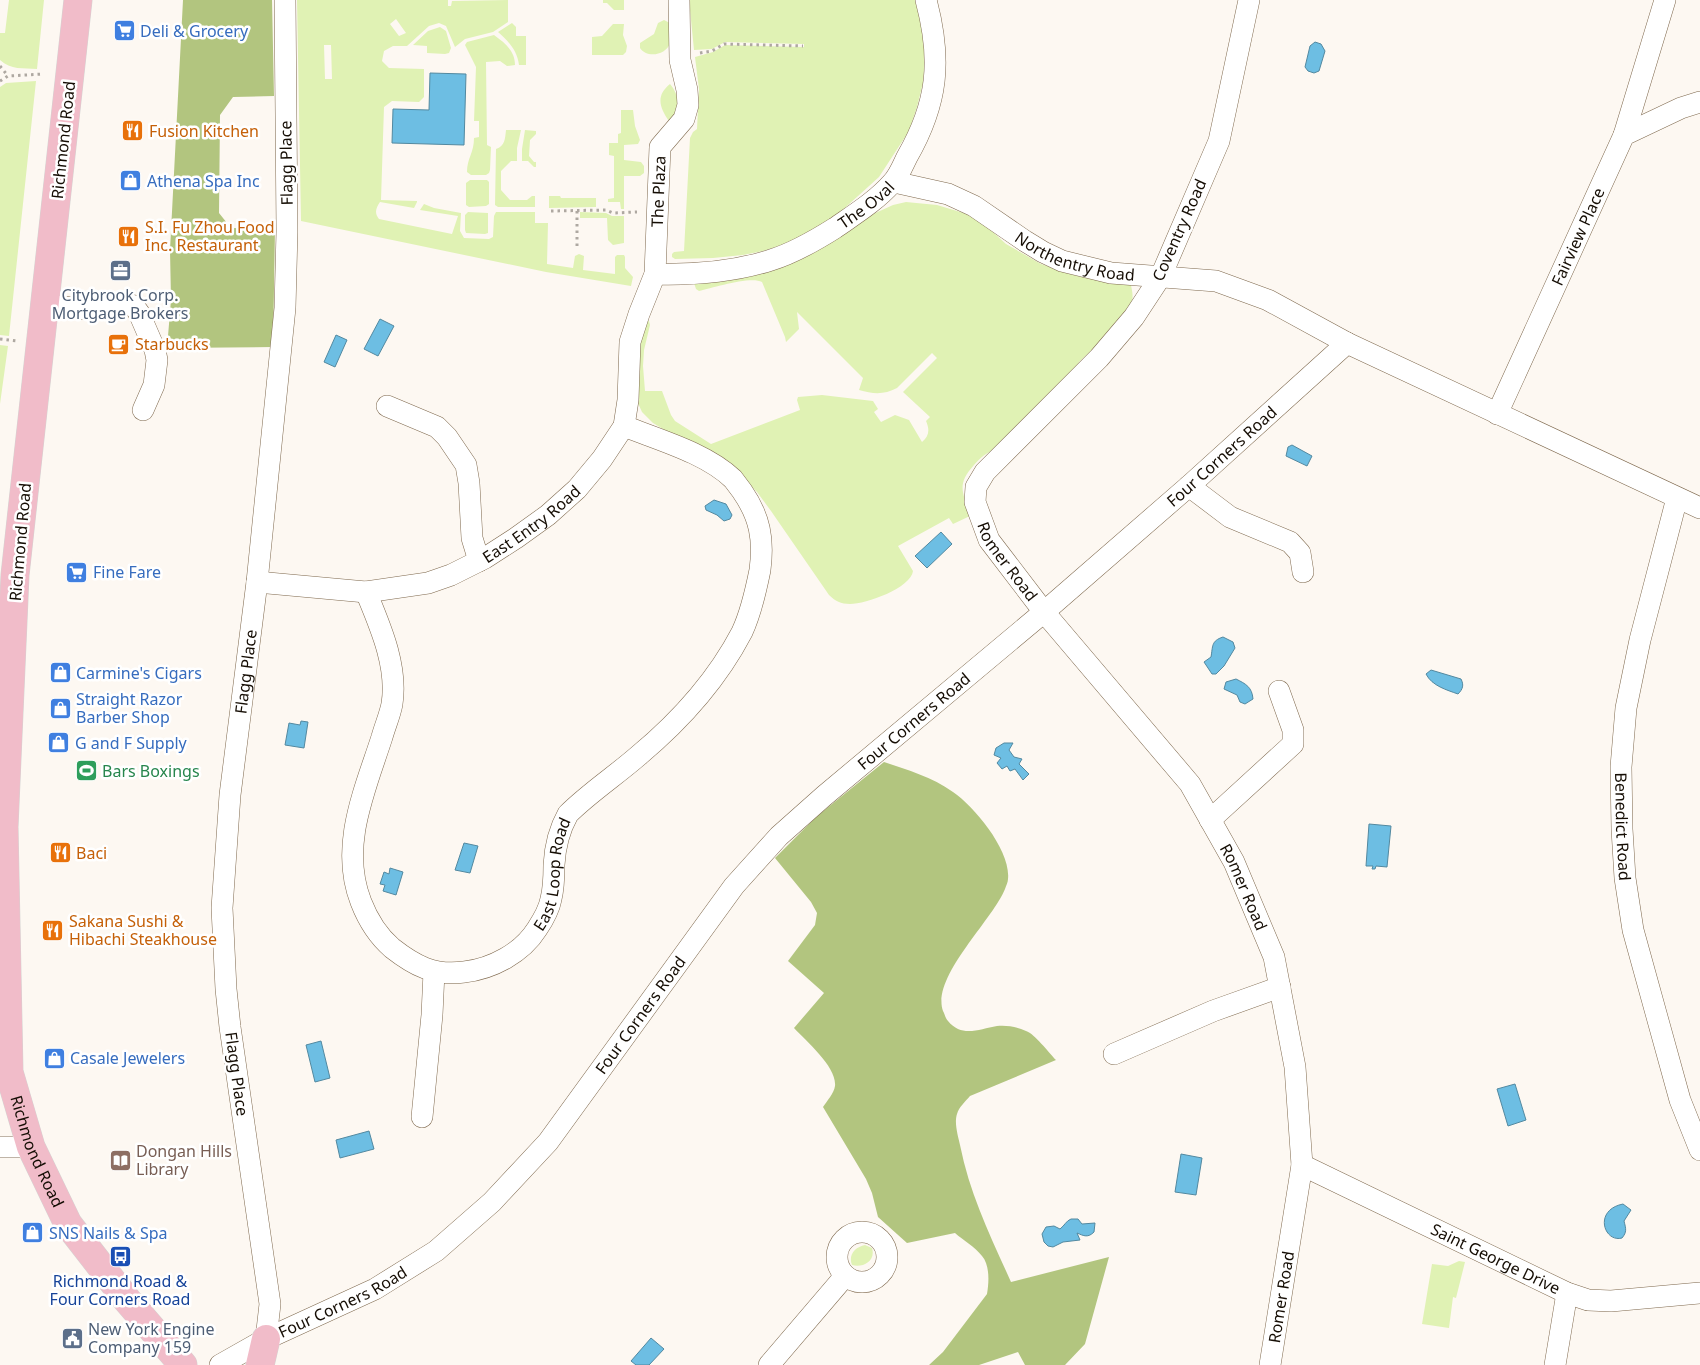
<svg xmlns="http://www.w3.org/2000/svg" width="1700" height="1365" font-family="'Noto Sans',sans-serif">
<style>
.green{fill:#e0f2b4;fill-rule:evenodd}
.forest{fill:#b2c57f}
.water{fill:#6dbee3;stroke:#5389a0}
.lines{fill:none;stroke-linecap:round;stroke-linejoin:round}
.minor-casing{stroke:#7f694e;stroke-width:22}
.major-casing{stroke:#d5d3d2;stroke-width:29}
.path{stroke:#aea8a1;stroke-width:3;stroke-dasharray:2.5 4;stroke-linecap:butt}
.minor{stroke:#fff;stroke-width:21}
.major{stroke:#f1bcc9;stroke-width:28}
.labels{text-anchor:middle;stroke-width:5;stroke-linejoin:round;paint-order:stroke}
.shop-label{font-size:16px;fill:#366cbe;stroke:#fff;text-anchor:start}
.food-label{font-size:16px;fill:#c56008;stroke:#fff;text-anchor:start}
.street-label{font-size:16px;fill:#150d04;stroke:#fff}
.service-label{font-size:16px;fill:#4e5e75;stroke:#fff}
.leisure-label{font-size:16px;fill:#27864d;stroke:#fff;text-anchor:start}
.education-label{font-size:16px;fill:#785e54;stroke:#fff;text-anchor:start}
.transit-label{font-size:16px;fill:#164399;stroke:#fff}
</style>
<rect width="100%" height="100%" fill="#fdf8f2"/>
<path class="green" d="M 9,0 L 44,0 L 37,69 C 23,68 11,70 0,60 L 0,33 L 5,33 Z
M 297,0 L 448,0 L 448,6 L 451,6 L 452,1 L 508,0 L 508,22 L 493,32 L 465,39 L 455,47 L 446,26 L 439,23 L 429,26 L 407,46 L 393,46 L 384,51 L 382,61 L 389,68 L 424,69 L 424,97 L 419,102 L 392,101 L 384,107 L 381,200 L 417,201 L 417,202 L 414,208 L 380,202 C 376,208 374,213 379,219 L 452,234 L 458,216 L 420,210 L 424,204 L 434,208 L 461,213 L 460,231 L 464,238 L 489,239 L 493,237 L 494,216 L 496,212 L 535,212 L 535,223 L 548,223 L 547,264 L 573,268 L 575,256 L 579,254 L 584,256 L 583,270 L 615,274 L 615,257 L 617,255 L 624,255 L 625,257 L 625,268 L 633,277 L 631,286 L 546,272 L 301,221 ZM 396,19 L 406,33 L 399,36 L 390,24 ZM 324,45 L 331,45 L 332,79 L 325,79 Z
M 603,0 L 624,0 L 624,10 L 614,10 L 607,3 L 603,3 Z
M 689,0 L 915,0 L 926,41 L 923,83 L 917,107 L 909,131 L 879,177 L 837,215 L 813,231 L 785,244 L 763,251 L 743,255 L 713,258 L 675,259 L 672,257 L 672,254 L 674,252 L 684,251 L 690,138 L 693,132 L 697,129 L 699,89 L 695,57 L 713,52 L 725,45 L 804,47 L 804,44 L 725,42 L 712,49 L 694,50 Z
M 664,20 L 670,23 C 670,29 671,37 670,43 C 666,56 646,58 640,48 L 640,43 L 654,34 L 658,23 Z
M 512,23 L 516,27 L 516,36 L 526,36 L 526,65 L 519,65 C 517,50 509,42 498,32 Z
M 613,24 L 624,24 L 623,35 L 627,46 L 626,52 L 623,55 L 592,55 L 592,37 L 602,36 Z
M 440,27 L 446,31 L 451,48 L 449,53 L 445,54 L 427,53 L 427,46 L 413,45 L 428,31 Z
M 494,35 C 505,43 515,51 515,65 L 507,66 L 500,61 L 486,62 L 487,145 L 491,147 L 490,170 L 489,173 L 486,175 L 471,175 L 467,172 C 467,158 474,153 474,138 L 479,137 L 479,121 L 474,121 L 476,67 L 465,45 L 467,42 Z
M 36,81 L 9,336 L 0,335 L 0,87 L 6,83 Z
M 670,84 C 680,96 681,110 669,121 C 660,108 655,96 670,84 Z
M 621,110 L 633,110 L 635,126 L 640,140 L 638,144 L 624,145 L 624,160 L 641,162 L 644,166 L 644,173 L 640,176 L 624,176 L 624,209 L 621,209 L 620,202 L 608,202 L 608,199 L 614,198 L 614,156 L 609,155 L 609,143 L 618,143 L 618,134 L 621,133 Z
M 506,130 L 521,130 L 517,148 L 517,161 L 511,161 L 501,171 L 501,190 L 510,200 L 527,200 L 532,196 L 535,196 L 535,207 L 498,207 L 495,205 L 496,149 C 505,146 505,139 506,130 Z
M 525,130 L 536,131 L 536,134 L 530,140 L 529,156 L 534,162 L 536,162 L 536,167 L 534,167 L 528,161 L 522,161 L 522,149 Z
M 470,180 L 487,180 L 489,182 L 489,204 L 486,206 L 469,207 L 466,205 L 466,183 Z
M 549,196 L 560,196 L 561,198 L 596,198 L 596,207 L 549,208 Z
M 906,202 L 937,205 L 967,214 L 982,222 L 1006,244 L 1041,264 L 1077,276 L 1131,285 C 1132,291 1134,297 1131,304 C 1121,326 1097,345 1079,362 L 1076,369 L 996,449 C 986,453 981,457 974,465 C 956,485 963,492 970,516 L 953,524 L 949,518 L 898,546 L 913,571 C 911,588 866,604 850,604 C 841,604 835,601 829,595 L 771,511 L 757,492 L 742,477 L 653,423 L 642,412 L 637,401 L 635,353 L 644,317 L 649,321 L 650,325 L 644,350 L 643,366 L 645,391 L 662,391 L 671,415 L 675,421 L 711,444 L 800,410 L 797,400 L 798,397 L 822,395 L 873,401 L 878,409 L 874,412 L 881,422 L 895,415 L 909,420 L 922,442 C 929,436 930,430 926,421 L 930,417 L 903,392 L 937,358 L 932,353 L 897,388 C 884,395 873,394 859,390 L 863,378 L 797,312 L 799,329 L 786,342 L 785,337 L 762,282 C 750,276 713,288 699,291 L 696,289 L 694,283 L 871,215 L 893,205 Z
M 468,212 L 488,213 L 488,233 L 485,234 L 466,233 L 465,230 L 465,215 Z
M 580,212 L 606,213 L 612,216 L 624,216 L 624,243 L 613,245 L 608,240 L 607,218 L 580,218 Z
M 0,345 L 8,346 L 0,404 Z
M 865,1245 L 872,1248 C 876,1261 863,1268 852,1265 C 848,1255 855,1247 865,1245 Z
M 1459,1261 L 1465,1262 L 1456,1298 L 1453,1297 L 1449,1328 L 1422,1324 L 1432,1264 L 1448,1266 Z"/>
<path class="forest" d="M 183,0 L 272,0 L 274,96 L 233,97 L 220,115 L 219,213 L 231,228 L 275,229 L 273,347 L 167,348 L 171,300 L 170,250 Z
M 884,762 C 908,770 932,777 953,792 C 975,807 1011,851 1008,879 C 1008,882 1006,886 1005,889 C 992,921 931,977 943,1011 C 945,1014 945,1018 948,1021 C 962,1038 979,1029 997,1026 C 1007,1025 1017,1027 1026,1031 C 1035,1034 1048,1052 1056,1060 L 970,1096 C 965,1102 959,1107 957,1114 C 954,1123 958,1136 960,1145 C 970,1195 990,1235 1011,1282 L 1109,1257 L 1085,1344 L 1065,1365 L 1025,1365 L 1018,1352 L 979,1365 L 929,1365 L 943,1352 L 987,1294 C 989,1283 990,1265 982,1256 C 975,1247 963,1240 955,1233 L 907,1243 L 878,1217 L 872,1193 L 866,1179 L 823,1107 C 827,1101 834,1093 835,1086 C 837,1067 807,1042 794,1028 L 824,993 L 788,961 L 815,925 L 817,913 L 811,902 L 775,858 L 816,817 Z"/>
<path class="water" d="M 1315,42 L 1321,44 L 1325,51 L 1319,71 L 1314,73 L 1308,71 L 1305,67 L 1310,46 Z
M 430,73 L 466,74 L 464,145 L 392,143 L 393,109 L 429,110 Z
M 380,319 L 394,326 L 378,356 L 364,349 Z
M 336,335 L 347,340 L 335,367 L 324,362 Z
M 1292,445 L 1312,456 L 1307,466 L 1286,456 L 1288,447 Z
M 714,500 L 726,504 L 732,515 L 730,519 L 724,521 L 717,515 L 706,510 L 705,506 Z
M 941,532 L 952,544 L 927,568 L 915,556 Z
M 1223,637 L 1233,642 L 1235,648 L 1224,666 L 1216,674 L 1212,674 L 1204,662 L 1211,657 C 1213,646 1211,641 1223,637 Z
M 1431,670 L 1461,679 C 1464,685 1463,689 1458,694 C 1447,690 1432,686 1426,674 Z
M 1236,679 C 1246,684 1252,687 1253,699 L 1245,704 L 1240,702 L 1237,695 L 1224,689 L 1226,682 Z
M 301,721 L 308,722 L 304,748 L 285,745 L 289,723 L 300,725 Z
M 1004,743 L 1013,743 L 1009,750 L 1014,757 L 1022,759 L 1019,764 L 1029,774 L 1023,780 L 1015,769 L 1010,771 L 1007,766 L 1002,769 L 997,763 L 1001,758 L 994,755 L 996,748 Z
M 1369,824 L 1391,826 L 1387,867 L 1376,866 L 1375,869 L 1372,869 L 1373,866 L 1366,866 Z
M 464,843 L 478,846 L 470,873 L 455,870 Z
M 390,868 L 403,872 L 396,895 L 383,891 L 385,885 L 380,884 L 384,872 L 389,874 Z
M 321,1041 L 330,1078 L 315,1082 L 306,1045 Z
M 1515,1084 L 1526,1120 L 1508,1126 L 1497,1089 Z
M 369,1131 L 374,1149 L 340,1158 L 336,1140 Z
M 1181,1154 L 1202,1158 L 1196,1195 L 1175,1192 Z
M 1623,1204 L 1631,1210 L 1624,1221 C 1626,1229 1627,1232 1622,1238 C 1604,1243 1593,1210 1623,1204 Z
M 1071,1219 L 1078,1219 L 1082,1224 L 1095,1223 L 1094,1232 C 1088,1238 1084,1236 1077,1233 L 1080,1240 L 1063,1242 L 1053,1247 L 1048,1246 L 1044,1242 L 1042,1234 L 1046,1227 L 1054,1226 L 1060,1229 C 1065,1225 1066,1221 1071,1219 Z
M 651,1338 L 664,1349 L 649,1365 L 636,1365 L 631,1361 Z"/>
<g class="lines">
<defs>
<g id="minor">
<path id="s1" d="M 1249,0 L 1219,141 L 1161,276 L 1134,317 L 1099,358 L 985,472 L 976,487 L 975,502 L 989,540 L 1044,612 L 1190,784 L 1234,862 L 1274,957 L 1295,1067 L 1302,1165 L 1270,1365"/>
<path d="M 1624,135 L 1665,0"/>
<path id="s2" d="M 894,182 L 948,194 L 974,206 L 1025,241 L 1043,252 L 1062,261 L 1111,273 L 1216,281 L 1268,300 L 1347,343"/>
<path id="s3" d="M 655,274 C 694,275 734,272 771,260 C 794,253 816,240 835,228 C 855,214 876,201 892,183 C 899,176 903,165 907,157 C 938,103 942,60 926,0"/>
<path d="M 45,305 L 94,310 L 122,303 L 128,304 L 134,306 L 139,313 L 155,350 L 157,360 L 154,385 L 143,410"/>
<path d="M 387,406 L 437,427 L 447,437 L 466,465 L 469,483 L 472,538 L 479,561"/>
<path id="s4" d="M 1497,414 L 1624,135 L 1681,108 L 1700,102"/>
<path d="M 1189,486 L 1230,517 L 1290,542 L 1300,553 L 1303,572"/>
<path id="s5" d="M 1677,498 L 1640,640 L 1626,708 L 1621,767 L 1622,829 L 1625,878 L 1633,930 L 1680,1100 L 1700,1150"/>
<path id="s6" d="M 257,582 L 366,592 L 428,583 L 451,575 L 485,558 L 516,538 L 548,515 L 577,489 L 602,459 L 624,426 L 628,400 L 630,342 L 639,314 L 655,274 L 660,147 L 684,119 L 688,105 L 687,90 L 680,60 L 679,0"/>
<path id="s7" d="M 366,592 C 380,626 398,666 392,704 C 390,715 385,726 382,737 C 365,790 339,846 361,902 C 368,920 377,935 392,948 C 415,966 434,976 464,972 C 492,969 522,953 537,929 C 543,920 549,910 551,899 C 554,887 554,876 554,865 C 555,847 559,830 568,814 C 589,793 615,776 638,756 C 680,721 717,680 742,632 C 751,613 756,590 760,570 C 764,539 760,517 742,491 C 739,487 736,483 733,479 C 706,453 659,440 624,426"/>
<path d="M 1210,820 L 1293,744 L 1293,730 L 1279,691"/>
<path d="M 1114,1054 L 1213,1011 L 1280,987"/>
<path d="M 422,1117 L 432,1015 L 434,972"/>
<path d="M 0,1147 L 31,1147"/>
<path id="s8" d="M 1302,1165 L 1567,1293 L 1588,1300 L 1611,1301 L 1700,1293"/>
<circle cx="862" cy="1257" r="25"/>
<path id="s9" d="M 266,1339 L 270,1304 L 230,1027 L 226,989 L 222,908 L 230,795 L 257,582 L 285,308 L 287,231 L 285,0"/>
<path id="s10" d="M 220,1365 L 266,1339 L 375,1289 L 436,1251 L 492,1202 L 548,1142 L 734,886 L 779,836 L 824,796 L 1044,612 L 1189,486 L 1347,343 L 1700,508"/>
<path d="M 769,1365 L 845,1276"/>
<path d="M 1555,1365 L 1567,1293"/>
</g>
<g id="major">
<path id="s11" d="M 78,0 L 15,575 L 4,827 L 9,1072 L 31,1147 L 68,1224 L 127,1300 L 183,1365"/>
<path d="M 260,1365 L 266,1339"/>
</g>
</defs>
<use href="#minor" class="minor-casing"/>
<use href="#major" class="major-casing"/>
<path class="path" d="M 700,53 L 712,51 L 724,44 L 803,46
M 0,66 L 8,76
M 0,81 L 8,76 L 44,74
M 551,211 L 606,210 L 613,213 L 637,212
M 577,246 L 577,210
M 0,339 L 17,341"/>
<use href="#minor" class="minor"/>
<use href="#major" class="major"/>
</g>
<defs>
<symbol id="supermarket-square" viewBox="-11 -11 22 22"><rect x="-9" y="-9" width="18" height="18" rx="4" fill="#3f7fe0" stroke="#fff"/><path d="M-6-5.5h2.5l.6 2H6L4.5 2H-2.5L-4.4-4H-6ZM-1.5 3.2a1.3 1.3 0 1 0 .1 0ZM3 3.2a1.3 1.3 0 1 0 .1 0Z" fill="#fff"/></symbol>
<symbol id="restaurant-square" viewBox="-11 -11 22 22"><rect x="-9" y="-9" width="18" height="18" rx="4" fill="#e8710a" stroke="#fff"/><path d="M-5-6h1v4h1v-4h1v4h1v-4h1v5L-1.5 .5V6h-2V.5L-5-1ZM5-6V6H3V1.5H1.5Q1.5-4 5-6Z" fill="#fff"/></symbol>
<symbol id="shop-square" viewBox="-11 -11 22 22"><rect x="-9" y="-9" width="18" height="18" rx="4" fill="#3f7fe0" stroke="#fff"/><path d="M-5-2.5h2.3a2.7 3.5 0 0 1 5.4 0H5L5.5 6h-11ZM-1.5-2.5h3a1.5 2.3 0 0 0-3 0Z" fill="#fff"/></symbol>
<symbol id="office-square" viewBox="-11 -11 22 22"><rect x="-9" y="-9" width="18" height="18" rx="4" fill="#5c6f8a" stroke="#fff"/><path d="M-6-3h4V-5.5h4V-3h4V5H-6ZM-1-4.5V-3h2v-1.5ZM-6 0V1H6V0Z" fill="#fff"/></symbol>
<symbol id="cafe-square" viewBox="-11 -11 22 22"><rect x="-9" y="-9" width="18" height="18" rx="4" fill="#e8710a" stroke="#fff"/><path d="M-5.5-4.5H6V0H3Q3 3.5 0 3.5H-2.5Q-5.5 3.5-5.5 0ZM3-3.2v2h1.7v-2ZM-6 4.5H4V6H-6Z" fill="#fff"/></symbol>
<symbol id="stadium-square" viewBox="-11 -11 22 22"><rect x="-9" y="-9" width="18" height="18" rx="4" fill="#2e9e5b" stroke="#fff"/><path d="M0-5a6.5 5 0 1 0 0 10a6.5 5 0 1 0 0-10ZM-3.5-1.8h7v3.6h-7Z" fill="#fff"/></symbol>
<symbol id="library-square" viewBox="-11 -11 22 22"><rect x="-9" y="-9" width="18" height="18" rx="4" fill="#8d6e63" stroke="#fff"/><path d="M-6-4Q-3-5.5-.7-3.5V5Q-3 3-6 4ZM6-4Q3-5.5 .7-3.5V5Q3 3 6 4Z" fill="#fff"/></symbol>
<symbol id="bus-square" viewBox="-11 -11 22 22"><rect x="-9" y="-9" width="18" height="18" rx="4" fill="#1a4fb4" stroke="#fff"/><path d="M-5-6H5V4H4V6H2V4H-2V6H-4V4H-5ZM-3.5-4V0h7V-4ZM-3.5 1.2v1.5H-2V1.2ZM2 1.2v1.5H3.5V1.2Z" fill="#fff"/></symbol>
<symbol id="civic-square" viewBox="-11 -11 22 22"><rect x="-9" y="-9" width="18" height="18" rx="4" fill="#5c6f8a" stroke="#fff"/><path d="M-.6-6.5H3V-4.5H.6V-3L4-1V1h2V6H-6V1h2V-1L-.6-3ZM-1.2 2.5V6h2.4V2.5Z" fill="#fff"/></symbol>
</defs>
<g fill-rule="evenodd">
<use href="#supermarket-square" x="112" y="18" width="25" height="25"/>
<use href="#restaurant-square" x="120" y="118" width="25" height="25"/>
<use href="#shop-square" x="118" y="168" width="25" height="25"/>
<use href="#restaurant-square" x="116" y="224" width="25" height="25"/>
<use href="#office-square" x="108" y="258" width="25" height="25"/>
<use href="#cafe-square" x="106" y="332" width="25" height="25"/>
<use href="#supermarket-square" x="64" y="560" width="25" height="25"/>
<use href="#shop-square" x="48" y="660" width="25" height="25"/>
<use href="#shop-square" x="48" y="696" width="25" height="25"/>
<use href="#shop-square" x="46" y="730" width="25" height="25"/>
<use href="#stadium-square" x="74" y="758" width="25" height="25"/>
<use href="#restaurant-square" x="48" y="840" width="25" height="25"/>
<use href="#restaurant-square" x="40" y="918" width="25" height="25"/>
<use href="#shop-square" x="42" y="1046" width="25" height="25"/>
<use href="#library-square" x="108" y="1148" width="25" height="25"/>
<use href="#shop-square" x="20" y="1220" width="25" height="25"/>
<use href="#bus-square" x="108" y="1244" width="25" height="25"/>
<use href="#civic-square" x="60" y="1326" width="25" height="25"/>
</g>
<g class="labels">
<g class="shop-label">
<text x="140" y="37">Deli &amp; Grocery</text>
<text x="147" y="187">Athena Spa Inc</text>
<text x="93" y="578">Fine Fare</text>
<text x="76" y="679">Carmine's Cigars</text>
<text x="76" y="705">Straight Razor<tspan x="76" dy="18">Barber Shop</tspan></text>
<text x="75" y="749">G and F Supply</text>
<text x="70" y="1064">Casale Jewelers</text>
<text x="49" y="1239">SNS Nails &amp; Spa</text>
</g>
<g class="food-label">
<text x="149" y="137">Fusion Kitchen</text>
<text x="145" y="233">S.I. Fu Zhou Food<tspan x="145" dy="18">Inc. Restaurant</tspan></text>
<text x="135" y="350">Starbucks</text>
<text x="76" y="859">Baci</text>
<text x="69" y="927">Sakana Sushi &amp;<tspan x="69" dy="18">Hibachi Steakhouse</tspan></text>
</g>
<g class="street-label">
<text transform="translate(63 140) rotate(-84)" y="6">Richmond Road</text>
<text transform="translate(286 163) rotate(-91)" y="6">Flagg Place</text>
<text dy="6" stroke="none"><textPath href="#s6" startOffset="668">The Plaza</textPath></text>
<text dy="6" stroke="none"><textPath href="#s3" startOffset="228">The Oval</textPath></text>
<text transform="translate(1179 230) rotate(-66)" y="6">Coventry Road</text>
<text dy="6" stroke="none"><textPath href="#s4" startOffset="195">Fairview Place</textPath></text>
<text dy="6" stroke="none"><textPath href="#s2" startOffset="199">Northentry Road</textPath></text>
<text dy="6" stroke="none"><textPath href="#s10" startOffset="1368">Four Corners Road</textPath></text>
<text dy="6" stroke="none"><textPath href="#s6" startOffset="292">East Entry Road</textPath></text>
<text transform="translate(20 542) rotate(-85)" y="6">Richmond Road</text>
<text dy="6" stroke="none"><textPath href="#s1" startOffset="656">Romer Road</textPath></text>
<text dy="6" stroke="none"><textPath href="#s9" startOffset="672">Flagg Place</textPath></text>
<text dy="6" stroke="none"><textPath href="#s10" startOffset="962">Four Corners Road</textPath></text>
<text dy="6" stroke="none"><textPath href="#s5" startOffset="335">Benedict Road</textPath></text>
<text dy="6" stroke="none"><textPath href="#s7" startOffset="601">East Loop Road</textPath></text>
<text dy="6" stroke="none"><textPath href="#s1" startOffset="1061">Romer Road</textPath></text>
<text dy="6" stroke="none"><textPath href="#s10" startOffset="558">Four Corners Road</textPath></text>
<text transform="translate(237 1074) rotate(82)" y="6">Flagg Place</text>
<text dy="6" stroke="none"><textPath href="#s11" startOffset="1160">Richmond Road</textPath></text>
<text dy="6" stroke="none"><textPath href="#s8" startOffset="215">Saint George Drive</textPath></text>
<text transform="translate(1281 1297) rotate(-81)" y="6">Romer Road</text>
<text dy="6" stroke="none"><textPath href="#s10" startOffset="138">Four Corners Road</textPath></text>
</g>
<g class="service-label">
<text x="120" y="301">Citybrook Corp.<tspan x="120" dy="18">Mortgage Brokers</tspan></text>
<text x="88" y="1335" text-anchor="start">New York Engine<tspan x="88" dy="18">Company 159</tspan></text>
</g>
<g class="leisure-label">
<text x="102" y="777">Bars Boxings</text>
</g>
<g class="education-label">
<text x="136" y="1157">Dongan Hills<tspan x="136" dy="18">Library</tspan></text>
</g>
<g class="transit-label">
<text x="120" y="1287">Richmond Road &amp;<tspan x="120" dy="18">Four Corners Road</tspan></text>
</g>
</g>
</svg>
